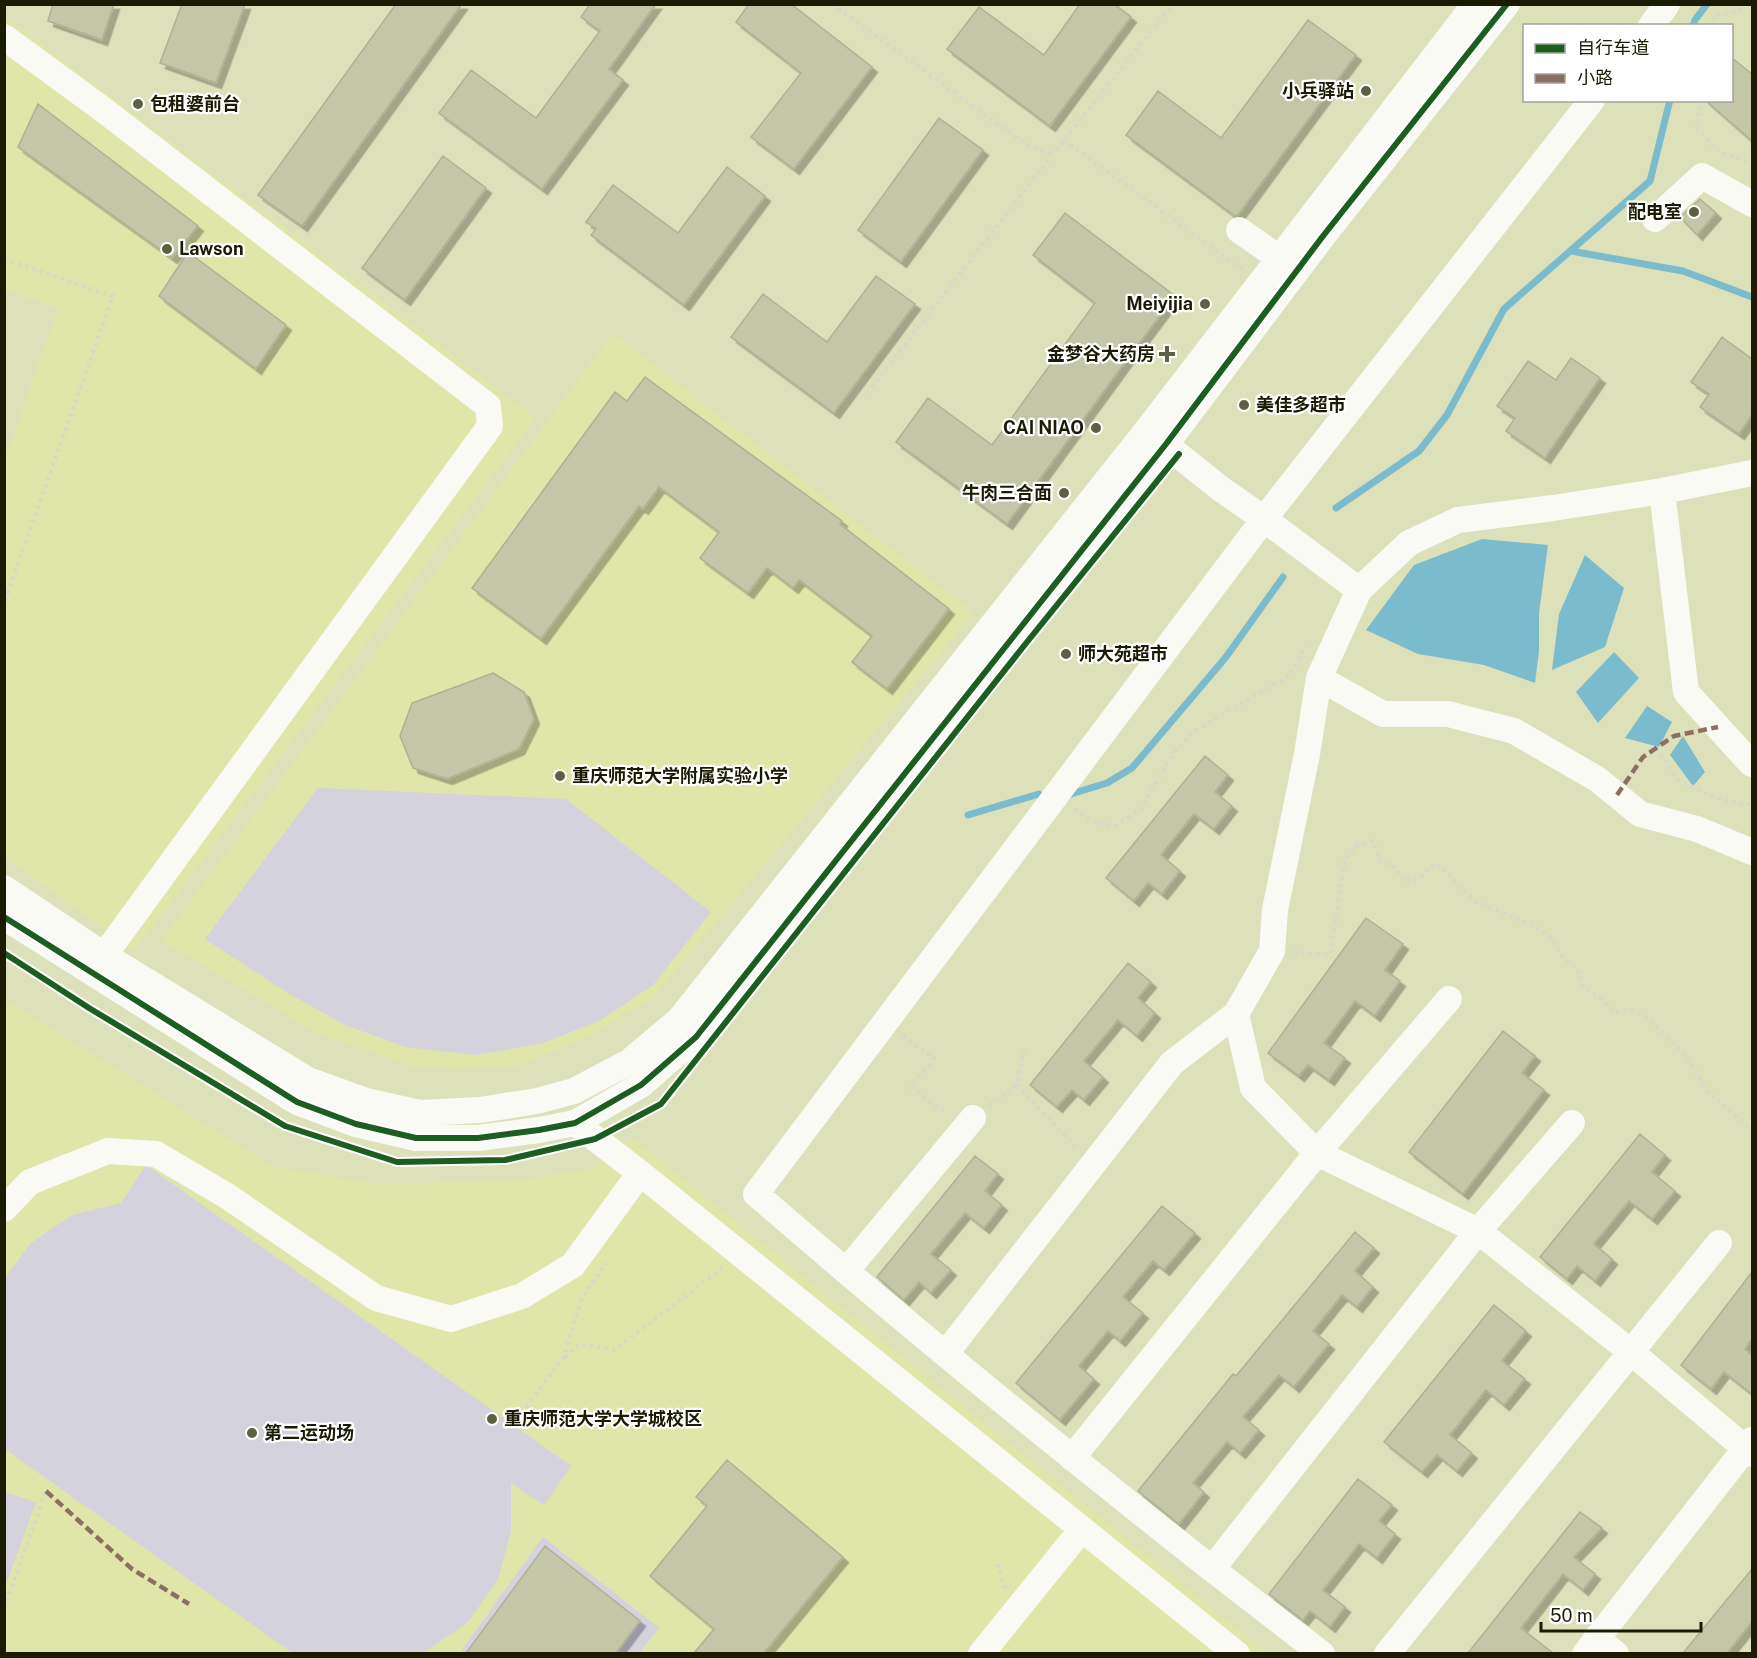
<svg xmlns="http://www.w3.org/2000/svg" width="1757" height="1658" font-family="'Public Sans','Noto Sans SC',sans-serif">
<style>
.built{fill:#e0e5aa}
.green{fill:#d4d2dd}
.water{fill:#7abbce}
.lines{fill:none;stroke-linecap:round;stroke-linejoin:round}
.stream{stroke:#7abbce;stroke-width:7}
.building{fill:#c3c6a7;stroke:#aeb192;stroke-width:1.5;filter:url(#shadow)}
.path{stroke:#d7d8cc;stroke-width:4;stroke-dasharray:3 4.5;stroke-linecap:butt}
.minor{stroke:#fafaf5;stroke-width:26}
.quiet{stroke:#8d6e63;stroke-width:4.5;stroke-dasharray:9 4.5;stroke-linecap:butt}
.cycleway-casing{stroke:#fff;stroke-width:10}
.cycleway{stroke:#1b5e20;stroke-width:6}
.poi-dot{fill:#5e6042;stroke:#fff;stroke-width:2}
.labels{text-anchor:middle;stroke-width:4.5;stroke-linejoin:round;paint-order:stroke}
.poi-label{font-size:18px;font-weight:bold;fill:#1a1b02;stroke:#fff;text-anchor:start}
</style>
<defs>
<filter id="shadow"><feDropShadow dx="5.5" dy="5.5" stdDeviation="0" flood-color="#0004"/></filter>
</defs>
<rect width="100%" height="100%" fill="#dde1ba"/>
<path class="built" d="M 4,16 L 536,418 L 134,951 L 5,857 L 5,459 L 58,308 L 5,290 Z
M 613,333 L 974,613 L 654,997 L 583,1039 L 518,1066 L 456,1069 L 414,1067 L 317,1033 L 161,940 Z
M 4,999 L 274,1167 L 378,1184 L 517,1180 L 592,1169 L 633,1138 L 1268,1653 L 5,1653 Z"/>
<path class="green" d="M 318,788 L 566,799 L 711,912 L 653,985 L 599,1021 L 543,1043 L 476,1055 L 406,1047 L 345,1025 L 288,993 L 205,939 Z
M 146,1165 L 571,1466 L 544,1505 L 511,1483 L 511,1531 L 498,1579 L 469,1621 L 428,1650 L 416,1654 L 294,1654 L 5,1449 L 5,1278 L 31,1243 L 72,1215 L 121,1203 Z
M 5,1492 L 36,1502 L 5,1587 L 4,1492 Z
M 543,1537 L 659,1628 L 639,1653 L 459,1654 Z"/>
<path class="water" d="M 1482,539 L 1548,545 L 1539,613 L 1539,651 L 1535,683 L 1484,665 L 1418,654 L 1366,630 L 1414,565 Z
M 1585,555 L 1624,588 L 1605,647 L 1552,670 L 1559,614 Z
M 1614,652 L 1639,678 L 1598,723 L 1576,692 Z
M 1647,706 L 1672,722 L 1659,747 L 1625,738 Z
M 1683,736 L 1705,772 L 1693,786 L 1670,755 Z"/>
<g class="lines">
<path class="stream" d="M 1693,26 L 1695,20 L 1707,4
M 1571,251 L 1683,271 L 1752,297
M 1336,508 L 1419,451 L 1447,415 L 1504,309 L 1650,181 L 1670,100
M 1071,794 L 1107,783 L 1132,768 L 1226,657 L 1283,577
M 968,815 L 1039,794"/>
</g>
<path class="building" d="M 53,4 L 114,4 L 102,40 L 48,21 Z
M 182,4 L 245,4 L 216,83 L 160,63 Z
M 396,4 L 462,4 L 302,226 L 258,195 Z
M 590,4 L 656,4 L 609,69 L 623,80 L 542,189 L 439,113 L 471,70 L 536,118 L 600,31 L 581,17 Z
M 749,4 L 791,4 L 872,67 L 794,169 L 751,137 L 801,73 L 736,22 Z
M 1080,4 L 1114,4 L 1131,17 L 1050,126 L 947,49 L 979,7 L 1044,55 Z
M 1308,20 L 1356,55 L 1238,215 L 1235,216 L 1126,135 L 1158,91 L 1221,138 Z
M 1731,57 L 1752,74 L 1752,141 L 1705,100 L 1731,100 Z
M 38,104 L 198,226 L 172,258 L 18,147 Z
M 939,118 L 983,150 L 901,262 L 858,230 Z
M 443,156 L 486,188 L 405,300 L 362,268 Z
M 727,167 L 765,196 L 684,305 L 591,235 L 596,229 L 586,222 L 613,185 L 678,233 Z
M 1700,199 L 1716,213 L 1697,235 L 1680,217 Z
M 1065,213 L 1175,296 L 1126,361 L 1007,524 L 896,442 L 928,398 L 992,445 L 1095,303 L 1033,255 Z
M 188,252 L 286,325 L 256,369 L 159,296 Z
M 876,276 L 915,304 L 834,413 L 731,337 L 763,294 L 827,342 Z
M 1722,337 L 1752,359 L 1752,415 L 1739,434 L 1700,407 L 1709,394 L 1691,382 Z
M 1571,358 L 1600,378 L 1545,458 L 1506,431 L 1515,418 L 1497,406 L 1528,361 L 1556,380 Z
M 645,377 L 842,521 L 840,524 L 949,609 L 887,689 L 852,662 L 872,636 L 799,580 L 793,588 L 767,568 L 748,593 L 700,558 L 719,532 L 659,487 L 643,509 L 639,506 L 541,639 L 472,588 L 615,392 L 627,401 Z
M 493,673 L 524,692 L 534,719 L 519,749 L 447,779 L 413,768 L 400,736 L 412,703 Z
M 1205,756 L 1228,775 L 1215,792 L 1232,806 L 1214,829 L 1194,814 L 1161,855 L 1180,871 L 1162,894 L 1148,883 L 1134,901 L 1106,878 Z
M 1366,918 L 1403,944 L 1385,970 L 1400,981 L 1375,1016 L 1355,1001 L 1324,1043 L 1345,1058 L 1329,1080 L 1308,1065 L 1299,1076 L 1268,1053 Z
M 1128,963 L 1151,982 L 1138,998 L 1155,1013 L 1137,1036 L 1118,1020 L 1084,1061 L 1103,1077 L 1084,1100 L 1072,1090 L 1057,1107 L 1030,1085 Z
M 1503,1031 L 1535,1056 L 1522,1073 L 1544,1090 L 1463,1194 L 1409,1152 Z
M 1640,1134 L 1665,1155 L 1652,1172 L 1675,1191 L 1652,1219 L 1629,1201 L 1594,1244 L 1612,1259 L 1595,1281 L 1577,1266 L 1567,1279 L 1540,1257 Z
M 975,1156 L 998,1174 L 985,1191 L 1002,1205 L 984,1228 L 965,1213 L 931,1254 L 951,1270 L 931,1293 L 919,1282 L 904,1300 L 877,1277 Z
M 1162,1206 L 1195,1233 L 1164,1270 L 1153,1261 L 1123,1297 L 1143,1313 L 1120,1341 L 1108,1331 L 1079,1366 L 1094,1379 L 1060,1420 L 1016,1383 Z
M 1355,1232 L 1374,1248 L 1355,1271 L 1373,1287 L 1357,1307 L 1342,1295 L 1313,1331 L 1329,1344 L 1294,1387 L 1279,1375 L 1243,1417 L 1259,1430 L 1240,1453 L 1227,1442 L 1193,1483 L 1204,1492 L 1179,1524 L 1138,1491 L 1233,1374 L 1236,1376 Z
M 1752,1272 L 1752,1339 L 1745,1349 L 1752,1355 L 1752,1394 L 1724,1372 L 1711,1389 L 1681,1365 Z
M 1494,1305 L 1526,1331 L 1502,1361 L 1525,1379 L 1504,1405 L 1486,1390 L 1450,1435 L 1472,1453 L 1457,1471 L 1437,1455 L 1422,1472 L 1384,1442 Z
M 727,1460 L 843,1557 L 764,1653 L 694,1653 L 714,1629 L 650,1576 L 707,1506 L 696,1497 Z
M 1358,1479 L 1392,1505 L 1379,1521 L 1395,1534 L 1377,1558 L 1359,1544 L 1323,1590 L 1345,1607 L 1330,1627 L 1310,1611 L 1303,1620 L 1269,1594 Z
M 1580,1512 L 1602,1528 L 1574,1557 L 1595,1574 L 1583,1590 L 1563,1574 L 1521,1628 L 1553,1653 L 1468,1653 Z
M 545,1546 L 640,1621 L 616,1653 L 466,1653 Z
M 1752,1569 L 1752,1622 L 1727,1653 L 1683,1653 Z"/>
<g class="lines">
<path class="path" d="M 832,4 L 1024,143 L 1052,155
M 1708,26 L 1716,15 L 1737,12 L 1743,4
M 1695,100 L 1700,106 L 1696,127 L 1720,153 L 1752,162
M 1064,140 L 1243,270
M 4,259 L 113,296 L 4,603
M 867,393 L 1064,140 L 1173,4
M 1656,748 L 1679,780 L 1711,796 L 1743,805 L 1752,803
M 1074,809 L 1094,822 L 1115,826 L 1141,809 L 1168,761 L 1191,733 L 1290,675 L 1306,645
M 1294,952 L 1330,955 L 1345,860 L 1356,846 L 1373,841 L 1380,861 L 1396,868 L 1405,882 L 1420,878 L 1435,863 L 1448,873 L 1459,887 L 1477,902 L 1534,926 L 1551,938 L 1564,958 L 1578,969 L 1584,988 L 1602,999 L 1614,1012 L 1630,1010 L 1647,1017 L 1688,1059 L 1707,1091 L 1752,1130 L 1752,1133
M 903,1036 L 934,1058 L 911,1087 L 947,1114
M 1017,1085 L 1078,1150
M 990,1105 L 1017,1085 L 1025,1046
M 565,1357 L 580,1344 L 614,1350 L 722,1268
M 513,1425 L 563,1358 L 582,1298 L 606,1263
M 997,1564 L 1006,1590
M 4,1608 L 46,1491"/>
<path class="minor" d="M 1651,26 L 1667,4
M 4,37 L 101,108 L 488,406 L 490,426 L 95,968
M 1655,219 L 1702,176 L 1752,204
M 1239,230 L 1279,258
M 1152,434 L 1221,489 L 1264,519 L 1359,590 L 1319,678 L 1307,754 L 1275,910 L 1272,951 L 1236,1014 L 1253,1088 L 1317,1153 L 1478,1231 L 1631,1352 L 1752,1454
M 1662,491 L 1686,692 L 1746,758 L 1752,764
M 1359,590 L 1409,543 L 1458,520 L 1553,508 L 1662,491 L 1752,473
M 1319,678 L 1383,714 L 1448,714 L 1514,731 L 1597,779 L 1640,814 L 1697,829 L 1752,852
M 4,888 L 104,955 L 308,1080 L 366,1101 L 420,1113 L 480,1110 L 537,1101 L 574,1091 L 629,1062 L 679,1020 L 1147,430 L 1475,4
M 4,917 L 297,1102 L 356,1124 L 416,1138 L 478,1138 L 539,1130 L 575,1123 L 641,1085 L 696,1037 L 1166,444 L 1323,236 L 1507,4
M 575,1123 L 640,1173 L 1237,1654
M 4,1209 L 30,1182 L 108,1151 L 156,1154 L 227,1196 L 376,1298 L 451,1319 L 522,1296 L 573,1265 L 640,1173
M 846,1271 L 973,1118
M 946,1353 L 1172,1063 L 1236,1014
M 1072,1458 L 1317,1153 L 1449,999
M 1212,1569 C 1057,1447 905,1323 756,1194 L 1264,519 L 1592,100
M 1596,1638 L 1616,1654
M 981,1654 L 1082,1529
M 1322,1654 L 1212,1569 L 1478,1231 L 1572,1123
M 1387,1654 L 1719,1243
M 1585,1654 L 1752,1440"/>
<path class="quiet" d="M 1617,795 L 1643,757 L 1674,736 L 1718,727
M 46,1491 L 132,1569 L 189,1604"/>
<defs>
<path id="cycleway" d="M 4,917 L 297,1102 L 356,1124 L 416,1138 L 478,1138 L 539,1130 L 575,1123 L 641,1085 L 696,1037 L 1166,444 L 1323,236 L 1507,4
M 4,953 L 89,1008 L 285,1126 L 397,1162 L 505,1160 L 595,1139 L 661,1104 L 1023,647 L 1179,454"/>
</defs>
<use href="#cycleway" class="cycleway-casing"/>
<use href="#cycleway" class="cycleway"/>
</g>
<g class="poi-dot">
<circle cx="1366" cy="91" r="6"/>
<circle cx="138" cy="104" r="6"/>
<circle cx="1694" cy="212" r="6"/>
<circle cx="167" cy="249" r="6"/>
<circle cx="1205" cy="304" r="6"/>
<path d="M1164 345h6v6h6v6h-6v6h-6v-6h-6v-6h6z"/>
<circle cx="1244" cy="405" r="6"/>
<circle cx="1096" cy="428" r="6"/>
<circle cx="1064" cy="493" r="6"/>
<circle cx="1066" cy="654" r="6"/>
<circle cx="560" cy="776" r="6"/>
<circle cx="492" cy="1419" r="6"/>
<circle cx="252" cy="1433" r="6"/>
</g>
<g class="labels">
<g class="poi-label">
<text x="1354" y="97" text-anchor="end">小兵驿站</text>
<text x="150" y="110">包租婆前台</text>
<text x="1682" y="218" text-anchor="end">配电室</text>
<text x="179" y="255">Lawson</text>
<text x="1193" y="310" text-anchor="end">Meiyijia</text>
<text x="1155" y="360" text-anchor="end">金梦谷大药房</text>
<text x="1256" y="411">美佳多超市</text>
<text x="1084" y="434" text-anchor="end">CAI NIAO</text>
<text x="1052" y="499" text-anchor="end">牛肉三合面</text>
<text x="1078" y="660">师大苑超市</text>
<text x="572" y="782">重庆师范大学附属实验小学</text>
<text x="504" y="1425">重庆师范大学大学城校区</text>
<text x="264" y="1439">第二运动场</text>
</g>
</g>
<rect width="1757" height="1658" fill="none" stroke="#1a1b02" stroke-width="12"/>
<rect x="1523" y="24" width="210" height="78" fill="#ffffff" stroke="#a3a49a" stroke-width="1.5"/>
<rect x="1535" y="44" width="30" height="9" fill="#1b5e20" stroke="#a3a49a" stroke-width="1.5"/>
<text x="1577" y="54" font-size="18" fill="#1a1b02">自行车道</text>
<rect x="1535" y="74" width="30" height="9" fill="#8d6e63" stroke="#a3a49a" stroke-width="1.5"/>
<text x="1577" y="84" font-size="18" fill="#1a1b02">小路</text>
<path d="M1541 1622v9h160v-9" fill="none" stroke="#1a1b02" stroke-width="3"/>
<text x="1550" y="1622" font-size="18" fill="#1a1b02" stroke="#ffffff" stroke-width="4.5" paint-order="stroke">50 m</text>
</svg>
